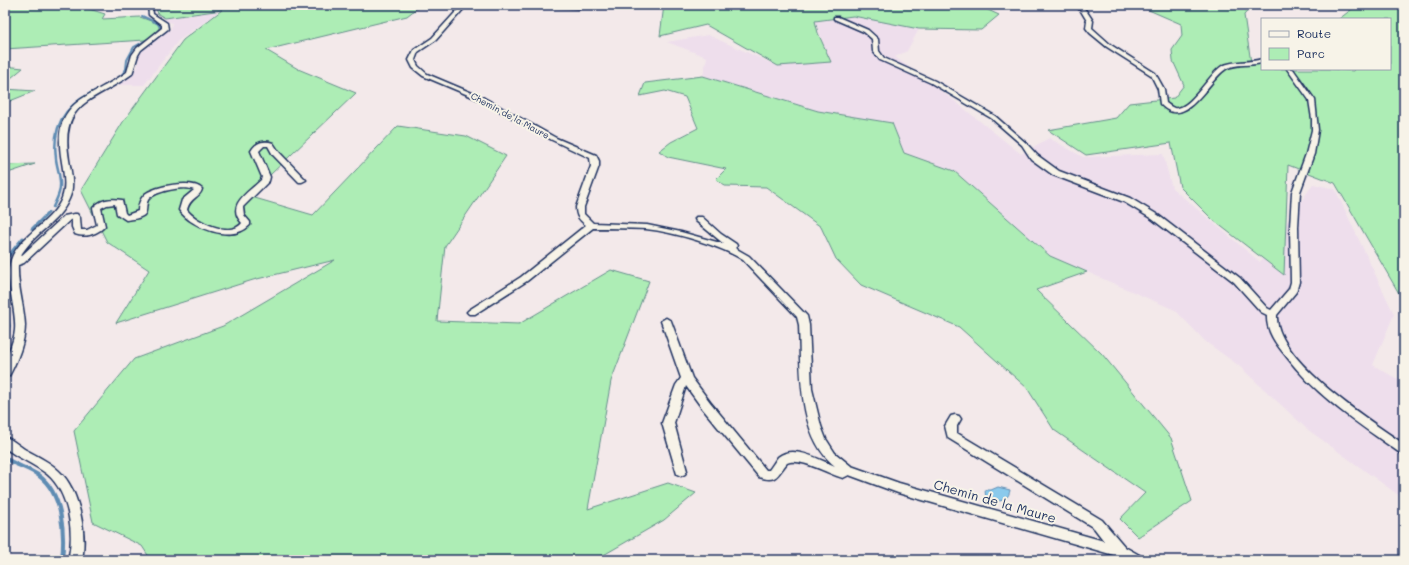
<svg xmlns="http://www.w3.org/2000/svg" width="1409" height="565" font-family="Mali,sans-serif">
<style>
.built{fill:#eedeec}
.green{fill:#adedb5;stroke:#648e8a}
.water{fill:#8bcaec;stroke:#5e8cb3}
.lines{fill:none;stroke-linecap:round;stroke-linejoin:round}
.stream-far3{stroke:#5e8cb3;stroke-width:2}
.stream-far2{stroke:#5e8cb3;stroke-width:2.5}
.stream-far1{stroke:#5e8cb3;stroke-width:3}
.stream{stroke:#5e8cb3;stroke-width:4}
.minor-casing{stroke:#1b2f5e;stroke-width:3}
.minor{fill:#f7f3e8;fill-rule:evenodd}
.labels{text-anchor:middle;stroke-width:4;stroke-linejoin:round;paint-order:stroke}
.far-street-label{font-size:9px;fill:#1b2f5e;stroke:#f7f3e8}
.near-street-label{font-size:13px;fill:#1b2f5e;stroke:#f7f3e8}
</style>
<rect width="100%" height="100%" fill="#f3e9ea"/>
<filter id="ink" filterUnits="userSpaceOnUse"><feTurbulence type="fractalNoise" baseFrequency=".025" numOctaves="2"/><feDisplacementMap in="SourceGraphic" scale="8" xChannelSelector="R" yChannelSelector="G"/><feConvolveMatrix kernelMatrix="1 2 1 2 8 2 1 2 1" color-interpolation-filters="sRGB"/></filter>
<g filter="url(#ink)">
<path class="built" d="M 219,11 L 178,41 L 144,85 L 117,85 L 131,76 L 138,66 L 139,54 L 154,40 L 171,29 L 172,23 L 162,19 Z
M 853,16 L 919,29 L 907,51 L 895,57 L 952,99 L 1021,154 L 1049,138 L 1083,157 L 1163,154 L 1172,188 L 1260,262 L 1313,184 L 1335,189 L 1394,314 L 1373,365 L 1404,383 L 1404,499 L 1307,429 L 1238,365 L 1206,342 L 1175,310 L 1050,256 L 954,171 L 904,153 L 892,123 L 818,111 L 703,76 L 707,57 L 667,42 L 708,35 L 778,66 L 830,62 L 815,21 Z"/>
<path class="green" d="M 5,5 L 50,5 L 45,8 L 83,7 L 105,14 L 102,19 L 140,17 L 159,24 L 159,28 L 154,35 L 145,40 L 5,49 Z
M 155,5 L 421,5 L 407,16 L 266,50 L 298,69 L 356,93 L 248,196 L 313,215 L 398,126 L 466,136 L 506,156 L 445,246 L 437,321 L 519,324 L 611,270 L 649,281 L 611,381 L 588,509 L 668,483 L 696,493 L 664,520 L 595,560 L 151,560 L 142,546 L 93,522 L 74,431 L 134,359 L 223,326 L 335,260 L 253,280 L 116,323 L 149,270 L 107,242 L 81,190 L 123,122 L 183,40 L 222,10 L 165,18 L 158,14 Z
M 664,5 L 977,5 L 999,15 L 981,30 L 919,29 L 853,16 L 815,21 L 818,33 L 831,62 L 778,66 L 706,25 L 660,36 Z
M 1137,5 L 1253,5 L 1244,15 L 1251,63 L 1262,64 L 1262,69 L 1331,69 L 1354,71 L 1353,69 L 1390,69 L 1390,19 L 1339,19 L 1352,9 L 1348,5 L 1404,5 L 1404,302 L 1335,183 L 1288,165 L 1284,275 L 1213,220 L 1180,187 L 1171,143 L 1086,155 L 1048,130 L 1116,118 L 1129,103 L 1174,98 L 1184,85 L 1173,61 L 1172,50 L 1182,36 L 1181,24 Z
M 5,66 L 23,68 L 5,83 Z
M 703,76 L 818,111 L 892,123 L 904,153 L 954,171 L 1050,256 L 1087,272 L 1036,290 L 1102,354 L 1171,438 L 1192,501 L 1138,537 L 1120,519 L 1145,493 L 1054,430 L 1027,388 L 959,327 L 861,285 L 836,259 L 821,227 L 766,187 L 725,186 L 716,179 L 726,169 L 668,157 L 659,151 L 671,142 L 698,128 L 685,97 L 665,91 L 640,96 L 645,83 Z
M 5,89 L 35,91 L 5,103 Z
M 35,164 L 5,174 L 5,165 Z"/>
<path class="water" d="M 998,487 L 1010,490 C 1008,503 996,502 986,500 L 985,490 L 991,490 Z"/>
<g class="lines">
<path class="stream-far3" d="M 142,16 L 157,23 L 161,28 L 158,32
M 119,78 L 126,69 L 127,60 L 134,47 L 150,38
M 89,94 L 105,86"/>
<path class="stream-far2" d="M 53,207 C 56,200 60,194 60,187 C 61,177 57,168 56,159 C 52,128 63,107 91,93"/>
<path class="stream-far1" d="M 32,229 L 48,213
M 5,260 L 23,238
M 5,296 L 9,326 L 5,346"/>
<path class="stream" d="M 5,458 C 15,465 28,468 38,475 C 63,493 65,533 62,560"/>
<defs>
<path id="minor" d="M 148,5 L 152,5 L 153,14 L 167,23 L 168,29 L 141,50 L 138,55 L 132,74 C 94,102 59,100 69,160 C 71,172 75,187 69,199 C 59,223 32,234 20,257 L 64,216 L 74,214 L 77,214 L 80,218 L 81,230 L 87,230 L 97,225 L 93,208 C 100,199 111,198 122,200 L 125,213 L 127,215 L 138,211 C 138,205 140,199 145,194 C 156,186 192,179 202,189 C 200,198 190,197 187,210 C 196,222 231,238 242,223 C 225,205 249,192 261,180 L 262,177 L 251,151 C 256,142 264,140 273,143 L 279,152 L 306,180 L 302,182 L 299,182 L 273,155 L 268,146 L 264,146 L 259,151 L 270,177 L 269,181 L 243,207 L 244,215 L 250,222 L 250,225 C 232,244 192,228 179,210 L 182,200 L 194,190 C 185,185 154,191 148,200 C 145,205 148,211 144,215 C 139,219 132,219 126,220 L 117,214 L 115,204 L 107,205 L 101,208 L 105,226 C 98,234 85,238 75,234 L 72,227 L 72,219 L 70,220 L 24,263 L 18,265 C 17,286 24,305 25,325 C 25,342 17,361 9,376 L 5,377 C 5,372 4,366 5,362 C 8,351 14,342 15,330 C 17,307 2,276 13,255 C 24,233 53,221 62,198 C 67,185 63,170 61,156 C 53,98 90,99 127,72 L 132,55 L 137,48 L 162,28 L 162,25 L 149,15 Z
M 462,5 L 467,5 L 436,40 L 418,52 L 415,60 L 418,66 L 427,74 L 484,98 L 556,138 L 596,155 L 599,161 L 599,166 L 584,207 L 584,214 L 593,223 L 647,225 L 681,232 L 724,244 L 696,221 L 695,219 L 696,217 L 702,217 L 721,234 L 736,244 L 737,246 L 735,248 L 749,256 L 807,316 L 809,325 L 812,389 L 821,426 L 826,439 L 835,453 L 851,466 L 899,483 L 1104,541 L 1094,528 L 948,438 L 945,426 L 951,416 L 955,415 L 959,416 L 961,419 L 957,426 L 957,433 L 1102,520 L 1125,547 L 1141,556 L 1143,560 L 1124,560 L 1117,556 L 898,493 L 849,475 L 843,478 C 828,474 800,457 787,463 C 777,475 777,483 759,477 L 702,408 L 686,386 L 674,423 L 687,471 L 685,474 L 681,476 L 677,474 L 662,423 L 676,385 L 681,378 L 661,321 L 666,318 L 671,321 L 692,378 L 710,402 L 766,470 L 769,470 C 772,466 775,461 778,457 C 794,444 819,460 835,466 C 797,435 801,370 799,325 L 797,317 L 743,260 C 720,245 673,232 646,229 C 628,228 610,228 593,228 L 527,281 L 475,314 L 469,314 L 467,312 L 469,310 L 521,277 L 586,225 C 579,220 576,216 576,207 L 591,166 L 590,158 L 552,140 L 480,100 L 423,76 L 413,68 L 409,60 L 414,50 L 432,38 Z
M 529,5 C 540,5 575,2 583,7 L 581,8 L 531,6 Z
M 1075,5 C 1084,5 1088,13 1093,21 L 1092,28 L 1111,45 L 1155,73 L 1164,89 L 1166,103 C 1169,105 1171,107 1174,108 C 1190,111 1209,74 1222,66 C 1234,60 1250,63 1262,59 L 1262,63 C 1251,66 1236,63 1226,69 C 1207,81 1186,132 1160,104 L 1158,89 L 1151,75 L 1107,47 L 1090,33 L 1086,28 L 1087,21 L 1081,11 Z
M 834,17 L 838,17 L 868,30 L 878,39 L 879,51 L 884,58 L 935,81 L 995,116 L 1026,143 L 1037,155 L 1059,171 L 1130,198 L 1158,215 L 1240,278 L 1267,308 L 1271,310 L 1289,289 L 1291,282 L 1290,227 L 1292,192 L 1306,154 L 1312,130 L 1312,119 L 1309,100 L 1287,69 L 1293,69 L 1315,100 L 1318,130 L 1314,154 L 1300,192 L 1298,227 L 1299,282 L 1296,292 L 1277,315 C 1274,359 1370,421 1404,444 L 1404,455 L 1400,453 C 1359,424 1317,397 1286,356 C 1276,344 1266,331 1267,315 L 1261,312 L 1234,282 L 1152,219 L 1124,202 L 1053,175 L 1031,159 L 1022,145 L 991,118 L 931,83 L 880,60 L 873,51 L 872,39 L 864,32 L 834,19 Z
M 5,437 C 12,439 19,446 26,450 C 37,456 50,462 59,471 C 80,490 87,534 82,560 L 68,560 C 75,534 69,492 47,474 C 34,464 18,458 5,448 Z"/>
</defs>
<use href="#minor" class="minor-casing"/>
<use href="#minor" class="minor"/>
</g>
</g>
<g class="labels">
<g class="far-street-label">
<text transform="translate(510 116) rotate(28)" y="3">Chemin de la Maure</text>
</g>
<g class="near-street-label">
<text transform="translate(995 501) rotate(16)" y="5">Chemin de la Maure</text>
</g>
</g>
<rect width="1409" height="565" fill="none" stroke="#f7f3e8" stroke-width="20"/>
<rect x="10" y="10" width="1389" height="545" fill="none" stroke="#1b2f5e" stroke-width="1.5" filter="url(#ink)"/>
<rect x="1261" y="18" width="130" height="52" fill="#f7f3e8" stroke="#9fa5b1"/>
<rect x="1269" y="31" width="20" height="6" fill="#f7f3e8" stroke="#9fa5b1"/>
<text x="1297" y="38" font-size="12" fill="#1b2f5e">Route</text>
<rect x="1269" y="48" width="20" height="12" fill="#adedb5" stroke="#9fa5b1"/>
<text x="1297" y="58" font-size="12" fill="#1b2f5e">Parc</text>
</svg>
